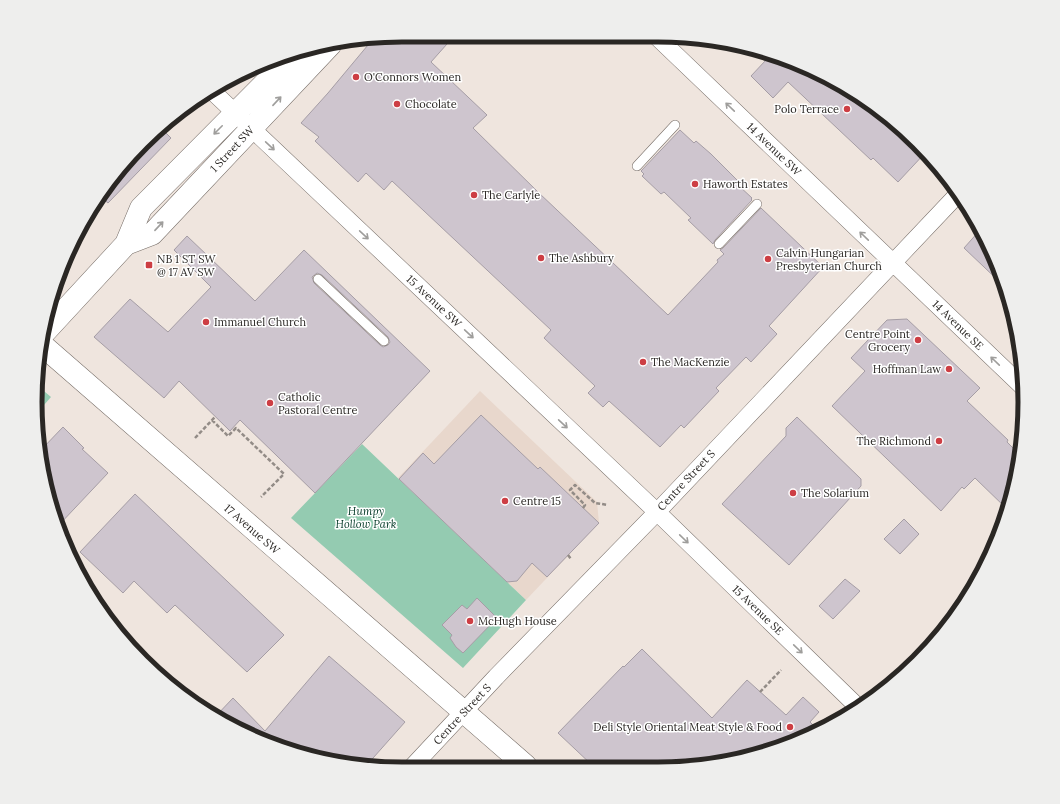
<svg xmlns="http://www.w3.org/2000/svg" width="1060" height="804" font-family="Lora,serif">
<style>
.built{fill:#e8d7cc}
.green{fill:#94cbb1}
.building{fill:#cec5ce;stroke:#a59da5;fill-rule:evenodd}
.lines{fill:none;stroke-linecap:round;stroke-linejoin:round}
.service-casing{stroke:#776e68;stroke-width:10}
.minor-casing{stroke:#776e68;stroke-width:18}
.tertiary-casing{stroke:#776e68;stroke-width:23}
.secondary-casing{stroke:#776e68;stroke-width:23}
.path{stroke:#938c87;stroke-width:2.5;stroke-dasharray:4 2;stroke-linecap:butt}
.service{stroke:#fff;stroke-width:9}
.minor{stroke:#fff;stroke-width:17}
.tertiary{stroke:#fff;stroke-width:22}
.secondary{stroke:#fff;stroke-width:22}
.oneway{stroke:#9f9e9c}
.poi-dot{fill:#cd3e44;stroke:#fff;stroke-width:1.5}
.labels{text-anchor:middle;stroke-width:3;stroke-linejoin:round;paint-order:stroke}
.poi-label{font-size:11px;fill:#2a2724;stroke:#fff;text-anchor:start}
.street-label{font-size:11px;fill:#2a2724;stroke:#fff}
.park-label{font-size:11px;font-style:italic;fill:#043a27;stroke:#fff}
.rim{fill:none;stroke:#2a2724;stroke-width:5}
</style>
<rect width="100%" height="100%" fill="#efe5de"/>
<path class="built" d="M 480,391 L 597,502 L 599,523 L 526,600 L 398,478 Z"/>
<path class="green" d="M 38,386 L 51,397 L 37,413 Z
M 362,444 L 526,600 L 463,668 L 291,518 Z"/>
<path class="building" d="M 402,35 L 455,35 L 431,62 L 487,115 L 473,128 L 539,193 L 668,315 L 718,262 L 717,260 L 724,254 L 720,250 L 723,248 L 761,208 L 823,267 L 769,326 L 777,334 L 751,362 L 746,357 L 716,388 L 719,391 L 684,428 L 681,425 L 660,447 L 609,401 L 603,407 L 588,393 L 595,386 L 544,338 L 551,330 L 392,181 L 384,190 L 366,173 L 358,182 L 315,141 L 319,137 L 301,123 L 328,93 L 373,39 Z
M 759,50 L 862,97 L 918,143 L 926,152 L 898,182 L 873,158 L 871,160 L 788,82 L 773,98 L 751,76 L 766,60 L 758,53 Z
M 163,130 L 171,138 L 108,203 L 101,197 L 126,160 Z
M 680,130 L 694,143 L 696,141 L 711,154 L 740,183 L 738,185 L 752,198 L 751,199 L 752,200 L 715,240 L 713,244 L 688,220 L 691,218 L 664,192 L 661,194 L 642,176 L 644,174 L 641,171 Z
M 980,230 L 997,261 L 1004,286 L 964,248 Z
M 187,236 L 255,301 L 304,250 L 430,371 L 315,493 L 240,420 L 230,431 L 179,381 L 164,398 L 94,337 L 130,299 L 168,332 L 211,287 L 174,250 ZM 317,273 L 322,275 L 388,337 L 390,342 L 388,345 L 383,347 L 380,345 L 314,283 L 312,277 Z
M 907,319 L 980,388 L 967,401 L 1008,440 L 1007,442 L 1020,455 L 1018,473 L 1007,509 L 975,478 L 964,489 L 962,487 L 941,511 L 832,406 L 865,371 L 851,358 L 887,320 Z
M 481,415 L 538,469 L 540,467 L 599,523 L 547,577 L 532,563 L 517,581 L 507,582 L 399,479 L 423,453 L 434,464 Z
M 797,417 L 861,479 L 861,486 L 789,565 L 722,504 L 786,436 L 786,428 Z
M 63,427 L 84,448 L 82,449 L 108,473 L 58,526 L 55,520 L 41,450 Z
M 135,494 L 284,635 L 247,672 L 175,605 L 167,613 L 134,581 L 123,593 L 80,552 Z
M 904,519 L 919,534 L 900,554 L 884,539 Z
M 845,579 L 860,591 L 833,619 L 819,606 Z
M 477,598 L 497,618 L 463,653 L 456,647 L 450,638 L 452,635 L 442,625 L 462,605 L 467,609 Z
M 642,649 L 712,718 L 747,680 L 786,715 L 803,697 L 819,712 L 810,722 L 817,729 L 776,749 L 706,766 L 593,766 L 558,733 L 623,666 L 624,667 Z
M 329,656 L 405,722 L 366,766 L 354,766 L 284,749 L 215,717 L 233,698 L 265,731 Z"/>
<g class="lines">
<defs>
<path id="service" d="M 637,166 L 675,125
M 719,244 L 757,204
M 318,279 L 384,341"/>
<path id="minor" d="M 656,36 L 1024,388
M 211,90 L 657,512 L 859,708
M 413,766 L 496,677 L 657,512 L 959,193"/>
<path id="tertiary" d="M 126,244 L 152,234 L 331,44
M 42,335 L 126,244 L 141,208 L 295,53"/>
<path id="secondary" d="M 41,344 L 526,766"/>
</defs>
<use href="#service" class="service-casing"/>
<use href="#minor" class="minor-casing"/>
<use href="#tertiary" class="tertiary-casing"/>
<use href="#secondary" class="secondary-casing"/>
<path class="path" d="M 212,420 L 228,436 L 236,428 L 284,474 L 261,497
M 195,438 L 215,417
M 583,508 L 585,505 L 570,490 L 575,485 L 595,503 L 608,505
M 568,555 L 571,559
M 760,692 L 781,670"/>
<use href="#service" class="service"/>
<use href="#minor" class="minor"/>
<use href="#tertiary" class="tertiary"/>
<use href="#secondary" class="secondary"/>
</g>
<defs><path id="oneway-shaft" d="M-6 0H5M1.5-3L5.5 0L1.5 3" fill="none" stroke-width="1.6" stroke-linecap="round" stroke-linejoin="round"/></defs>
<g class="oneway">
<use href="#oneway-shaft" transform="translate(277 101) rotate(-47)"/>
<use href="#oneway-shaft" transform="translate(730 107) rotate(-136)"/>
<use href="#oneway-shaft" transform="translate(218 130) rotate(135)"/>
<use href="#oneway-shaft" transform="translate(270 146) rotate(43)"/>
<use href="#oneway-shaft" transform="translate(159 226) rotate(-47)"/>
<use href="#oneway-shaft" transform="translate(364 235) rotate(43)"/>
<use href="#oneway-shaft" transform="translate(864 236) rotate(-136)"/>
<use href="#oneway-shaft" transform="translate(469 334) rotate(43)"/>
<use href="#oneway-shaft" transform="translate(995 361) rotate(-136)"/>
<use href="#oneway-shaft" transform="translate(563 424) rotate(43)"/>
<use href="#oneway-shaft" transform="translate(684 539) rotate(44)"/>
<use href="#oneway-shaft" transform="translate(798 649) rotate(44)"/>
</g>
<g class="poi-dot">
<circle cx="356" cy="77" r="4"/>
<circle cx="397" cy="104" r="4"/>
<circle cx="847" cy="109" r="4"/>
<circle cx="695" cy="184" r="4"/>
<circle cx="474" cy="195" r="4"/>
<circle cx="541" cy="258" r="4"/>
<circle cx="768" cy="259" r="4"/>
<rect x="145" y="261" width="8" height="8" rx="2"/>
<circle cx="206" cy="322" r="4"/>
<circle cx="918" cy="340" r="4"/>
<circle cx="643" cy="362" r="4"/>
<circle cx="949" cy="369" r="4"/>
<circle cx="270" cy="403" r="4"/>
<circle cx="939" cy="441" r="4"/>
<circle cx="793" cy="493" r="4"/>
<circle cx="505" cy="501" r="4"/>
<circle cx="470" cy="621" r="4"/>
<circle cx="790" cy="727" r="4"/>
</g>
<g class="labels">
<g class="poi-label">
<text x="364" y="81">O'Connors Women</text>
<text x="405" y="108">Chocolate</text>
<text x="839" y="113" text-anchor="end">Polo Terrace</text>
<text x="703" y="188">Haworth Estates</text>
<text x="482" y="199">The Carlyle</text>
<text x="776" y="257">Calvin Hungarian<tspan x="776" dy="13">Presbyterian Church</tspan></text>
<text x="549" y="262">The Ashbury</text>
<text x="157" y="263">NB 1 ST SW<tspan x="157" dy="13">@ 17 AV SW</tspan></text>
<text x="214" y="326">Immanuel Church</text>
<text x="910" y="338" text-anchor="end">Centre Point<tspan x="910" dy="13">Grocery</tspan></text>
<text x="651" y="366">The MacKenzie</text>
<text x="941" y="373" text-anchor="end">Hoffman Law</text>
<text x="278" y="401">Catholic<tspan x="278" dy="13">Pastoral Centre</tspan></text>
<text x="931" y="445" text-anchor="end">The Richmond</text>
<text x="801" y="497">The Solarium</text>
<text x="513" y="505">Centre 15</text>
<text x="478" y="625">McHugh House</text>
<text x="782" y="731" text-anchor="end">Deli Style Oriental Meat Style &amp; Food</text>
</g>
<g class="street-label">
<text transform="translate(232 149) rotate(-47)" y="4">1 Street SW</text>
<text transform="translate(774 149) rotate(44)" y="4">14 Avenue SW</text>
<text transform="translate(434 301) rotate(43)" y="4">15 Avenue SW</text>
<text transform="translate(958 325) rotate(44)" y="4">14 Avenue SE</text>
<text transform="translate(686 480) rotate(-47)" y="4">Centre Street S</text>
<text transform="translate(252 529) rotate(41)" y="4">17 Avenue SW</text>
<text transform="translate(758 610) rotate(44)" y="4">15 Avenue SE</text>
<text transform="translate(462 714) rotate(-47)" y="4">Centre Street S</text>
</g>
<g class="park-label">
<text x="366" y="515">Humpy<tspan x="366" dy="13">Hollow Park</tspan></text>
</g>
</g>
<path d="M0 0H1060V804H0ZM402 42H658A360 360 0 0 1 1018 402V402A360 360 0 0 1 658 762H402A360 360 0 0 1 42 402V402A360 360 0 0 1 402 42Z" fill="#eeeeed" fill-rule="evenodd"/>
<path class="rim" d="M402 42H658A360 360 0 0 1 1018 402V402A360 360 0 0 1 658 762H402A360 360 0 0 1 42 402V402A360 360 0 0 1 402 42Z"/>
</svg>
